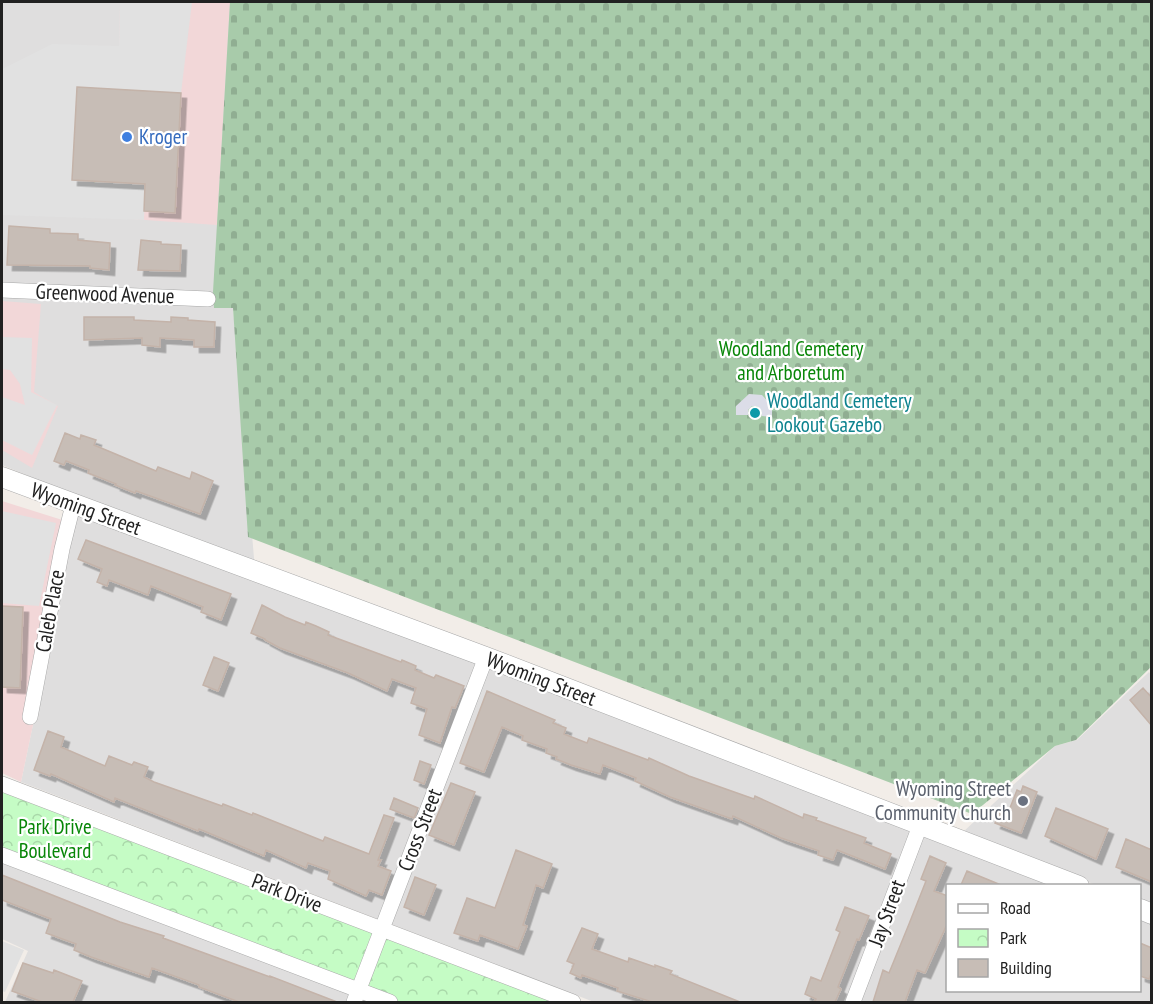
<svg xmlns="http://www.w3.org/2000/svg" width="1153" height="1004" font-family="'PT Sans Narrow',sans-serif">
<style>
.residential{fill:#dfdede}
.commercial{fill:#f2d7d8}
.cemetery{fill:url(#cemetery-stones)}
.park{fill:url(#park-crowns)}
.parking{fill:#e1e1e1}
.plaza{fill:#dcdde8}
.building{fill:#c7bdb6;stroke:#c4b3a9;stroke-width:1.5;filter:url(#shadow)}
.lines{fill:none;stroke-linecap:round;stroke-linejoin:round}
.minor-casing{stroke:#a8a8a8;stroke-width:16}
.tertiary-casing{stroke:#a8a8a8;stroke-width:21}
.minor{stroke:#fff;stroke-width:15}
.tertiary{stroke:#fff;stroke-width:20}
.shop-dot{fill:#3f7fe0;stroke:#fff;stroke-width:2}
.culture-dot{fill:#0f9aa8;stroke:#fff;stroke-width:2}
.worship-dot{fill:#6b7280;stroke:#fff;stroke-width:2}
.labels{text-anchor:middle;stroke-width:4.5;stroke-linejoin:round;paint-order:stroke}
.shop-label{font-size:21px;fill:#366cbe;stroke:#fff;text-anchor:start}
.street-label{font-size:21px;fill:#212121;stroke:#fff}
.park-label{font-size:21px;fill:#088608;stroke:#fff}
.culture-label{font-size:21px;fill:#0d838f;stroke:#fff;text-anchor:start}
.worship-label{font-size:21px;fill:#5b616d;stroke:#fff;text-anchor:end}
</style>
<defs>
<pattern id="cemetery-stones" width="16" height="16" patternUnits="userSpaceOnUse" patternTransform="scale(1.5)"><rect width="16" height="16" fill="#a8cbaa"/><path d="M2 7V4a2 2 0 0 1 4 0v3zM10 15v-3a2 2 0 0 1 4 0v3z" fill="#90ae92"/></pattern>
<pattern id="park-crowns" width="20" height="18" patternUnits="userSpaceOnUse" patternTransform="scale(1.5)"><rect width="20" height="18" fill="#c5fcc5"/><path d="M2 6a3 3 0 1 1 6 0M12 15a3 3 0 1 1 6 0" fill="none" stroke="#a9d8a9"/></pattern>
<filter id="shadow"><feDropShadow dx="5.5" dy="5.5" stdDeviation="0" flood-color="#0004"/></filter>
</defs>
<rect width="100%" height="100%" fill="#f2ede8"/>
<path class="residential" d="M 2,2 L 231,2 L 233,308 L 255,570 L 2,465 Z
M 77,514 L 477,661 L 1057,885 L 948,886 L 948,990 L 1140,990 L 1140,919 L 1151,923 L 1151,1002 L 594,1002 L 21,782 Z
M 1149,672 L 1151,675 L 1151,908 L 1140,903 L 1140,886 L 1096,885 L 962,833 L 1055,746 L 1077,740 Z
M 2,858 L 382,1002 L 5,1002 L 28,951 L 2,939 Z"/>
<path class="commercial" d="M 120,2 L 230,2 L 217,225 L 2,210 L 2,72 L 119,75 Z
M 2,301 L 41,304 L 34,392 L 58,406 L 32,468 L 2,450 Z
M 2,501 L 75,524 L 21,782 L 2,773 Z"/>
<path class="cemetery" d="M 230,2 L 1151,2 L 1151,667 L 1076,740 L 1055,746 L 972,814 L 248,537 L 233,308 L 214,308 L 213,292 Z"/>
<path class="park" d="M 2,784 L 573,1002 L 390,1002 L 2,855 Z"/>
<path class="parking" d="M 120,2 L 192,2 L 181,93 L 77,87 L 72,180 L 145,184 L 144,220 L 2,215 L 2,69 L 52,44 L 119,46 Z
M 2,337 L 32,338 L 31,392 L 57,405 L 32,455 L 2,440 L 2,397 L 25,405 L 20,384 L 10,370 L 2,369 Z
M 2,511 L 56,523 L 39,606 L 2,603 Z
M 2,941 L 24,950 L 5,992 L 2,991 Z"/>
<path class="plaza" d="M 749,394 L 762,395 L 772,406 L 772,417 L 762,416 L 761,410 L 757,406 L 752,406 L 748,410 L 748,415 L 736,415 L 736,406 Z"/>
<path class="building" d="M 77,87 L 181,93 L 175,213 L 144,211 L 145,184 L 72,180 Z
M 9,226 L 50,229 L 50,233 L 78,234 L 78,240 L 110,243 L 109,270 L 90,268 L 90,266 L 7,265 Z
M 141,240 L 161,242 L 161,244 L 181,245 L 180,271 L 138,270 Z
M 84,317 L 134,317 L 134,320 L 171,322 L 171,317 L 188,318 L 188,320 L 215,322 L 214,347 L 194,347 L 194,340 L 160,338 L 160,347 L 142,345 L 142,338 L 84,340 Z
M 65,433 L 80,439 L 81,435 L 96,440 L 94,445 L 156,471 L 158,467 L 190,479 L 192,472 L 213,481 L 200,514 L 136,491 L 135,493 L 115,485 L 116,484 L 88,473 L 89,470 L 66,461 L 64,465 L 54,461 Z
M 86,540 L 231,594 L 221,620 L 201,612 L 203,607 L 151,586 L 148,595 L 109,580 L 107,586 L 97,582 L 102,569 L 78,559 Z
M 262,605 L 285,617 L 305,625 L 306,622 L 316,626 L 329,632 L 328,635 L 401,662 L 402,660 L 416,666 L 415,670 L 434,678 L 436,675 L 464,686 L 455,708 L 452,707 L 440,743 L 419,735 L 427,709 L 411,703 L 416,688 L 392,679 L 387,691 L 348,673 L 280,648 L 265,640 L 265,639 L 251,633 Z
M 2,606 L 23,607 L 20,688 L 2,687 Z
M 214,657 L 229,663 L 218,691 L 203,685 Z
M 1143,688 L 1152,698 L 1152,726 L 1130,700 Z
M 487,691 L 555,720 L 553,723 L 566,728 L 564,734 L 587,743 L 589,738 L 648,760 L 649,758 L 689,776 L 754,799 L 755,796 L 803,818 L 804,814 L 817,818 L 816,820 L 866,838 L 864,843 L 891,854 L 885,869 L 837,850 L 833,860 L 818,855 L 819,851 L 781,838 L 733,816 L 732,819 L 670,797 L 635,781 L 636,778 L 603,765 L 600,774 L 571,765 L 556,759 L 557,757 L 546,753 L 547,749 L 522,740 L 523,736 L 502,727 L 484,772 L 460,763 Z
M 48,731 L 64,737 L 61,747 L 105,766 L 109,756 L 132,765 L 134,762 L 148,767 L 144,777 L 154,782 L 222,806 L 223,804 L 252,815 L 253,813 L 323,841 L 325,837 L 369,854 L 384,815 L 394,818 L 378,860 L 381,860 L 378,866 L 391,871 L 382,895 L 369,890 L 366,896 L 328,879 L 330,871 L 308,863 L 306,868 L 266,850 L 264,856 L 199,829 L 198,831 L 115,798 L 114,802 L 51,774 L 50,776 L 34,770 Z
M 420,761 L 431,765 L 424,784 L 414,780 Z
M 451,783 L 475,792 L 454,845 L 429,835 Z
M 1023,786 L 1037,792 L 1021,833 L 995,823 L 1000,810 L 1008,813 L 1017,790 L 1021,792 Z
M 394,798 L 418,808 L 414,818 L 390,809 Z
M 1056,808 L 1108,829 L 1096,859 L 1045,836 Z
M 1126,839 L 1152,850 L 1152,882 L 1116,867 Z
M 516,850 L 552,864 L 543,888 L 536,885 L 523,925 L 527,926 L 518,949 L 480,935 L 478,941 L 454,933 L 467,898 L 495,908 Z
M 930,856 L 946,863 L 934,891 L 948,896 L 948,922 L 925,973 L 917,970 L 905,1002 L 873,1002 L 883,970 L 889,973 L 909,924 L 926,881 L 921,879 Z
M 967,871 L 1001,885 L 961,885 Z
M 2,875 L 120,922 L 164,936 L 163,938 L 270,977 L 270,976 L 337,1002 L 239,1002 L 199,987 L 199,985 L 152,968 L 149,977 L 91,957 L 74,950 L 76,944 L 46,933 L 51,919 L 2,900 Z
M 415,877 L 436,885 L 424,915 L 404,907 Z
M 845,907 L 869,916 L 859,940 L 857,939 L 838,987 L 841,989 L 835,1002 L 814,1002 L 816,999 L 805,994 L 811,977 L 821,981 L 840,932 L 836,930 Z
M 582,928 L 598,934 L 592,949 L 628,962 L 629,958 L 655,967 L 655,965 L 672,971 L 670,974 L 740,1002 L 652,1002 L 617,991 L 618,988 L 582,975 L 581,978 L 570,973 L 574,964 L 567,961 Z
M 1140,943 L 1152,948 L 1152,971 L 1149,979 L 1140,976 Z
M 23,963 L 53,973 L 54,970 L 82,981 L 73,1002 L 42,1002 L 12,991 Z"/>
<g class="lines">
<defs>
<path id="minor" d="M 2,290 L 208,299
M 30,717 L 62,549 L 73,505
M 2,784 L 573,1002
M 2,855 L 390,1002
M 354,1002 L 486,657
M 853,1002 L 921,823"/>
<path id="tertiary" d="M 2,477 L 486,657 L 1079,886
M 1140,909 L 1152,914"/>
</defs>
<use href="#minor" class="minor-casing"/>
<use href="#tertiary" class="tertiary-casing"/>
<use href="#minor" class="minor"/>
<use href="#tertiary" class="tertiary"/>
</g>
<circle class="shop-dot" cx="127" cy="137" r="6"/>
<circle class="culture-dot" cx="755" cy="413" r="6"/>
<circle class="worship-dot" cx="1023" cy="801" r="6"/>
<g class="labels">
<g class="shop-label">
<text x="139" y="144">Kroger</text>
</g>
<g class="street-label">
<text transform="translate(105 294) rotate(2)" y="7">Greenwood Avenue</text>
<text transform="translate(86 509) rotate(20)" y="7">Wyoming Street</text>
<text transform="translate(50 611) rotate(-80)" y="7">Caleb Place</text>
<text transform="translate(541 679) rotate(21)" y="7">Wyoming Street</text>
<text transform="translate(420 830) rotate(-69)" y="7">Cross Street</text>
<text transform="translate(287 893) rotate(21)" y="7">Park Drive</text>
<text transform="translate(887 913) rotate(-70)" y="7">Jay Street</text>
</g>
<g class="park-label">
<text x="791" y="356">Woodland Cemetery<tspan x="791" dy="24">and Arboretum</tspan></text>
<text x="55" y="834">Park Drive<tspan x="55" dy="24">Boulevard</tspan></text>
</g>
<g class="culture-label">
<text x="767" y="408">Woodland Cemetery<tspan x="767" dy="24">Lookout Gazebo</tspan></text>
</g>
<g class="worship-label">
<text x="1011" y="796">Wyoming Street<tspan x="1011" dy="24">Community Church</tspan></text>
</g>
</g>
<rect width="1153" height="1004" fill="none" stroke="#212121" stroke-width="6"/>
<rect x="946" y="884" width="195" height="108" fill="#ffffff" stroke="#a6a6a6" stroke-width="1.5"/>
<rect x="958" y="904" width="30" height="9" fill="#ffffff" stroke="#a6a6a6" stroke-width="1.5"/>
<text x="1000" y="914" font-size="18" fill="#212121">Road</text>
<rect x="958" y="929" width="30" height="18" fill="url(#park-crowns)" stroke="#a6a6a6" stroke-width="1.5"/>
<text x="1000" y="944" font-size="18" fill="#212121">Park</text>
<rect x="958" y="959" width="30" height="18" fill="#c7bdb6" stroke="#a6a6a6" stroke-width="1.5"/>
<text x="1000" y="974" font-size="18" fill="#212121">Building</text>
</svg>
